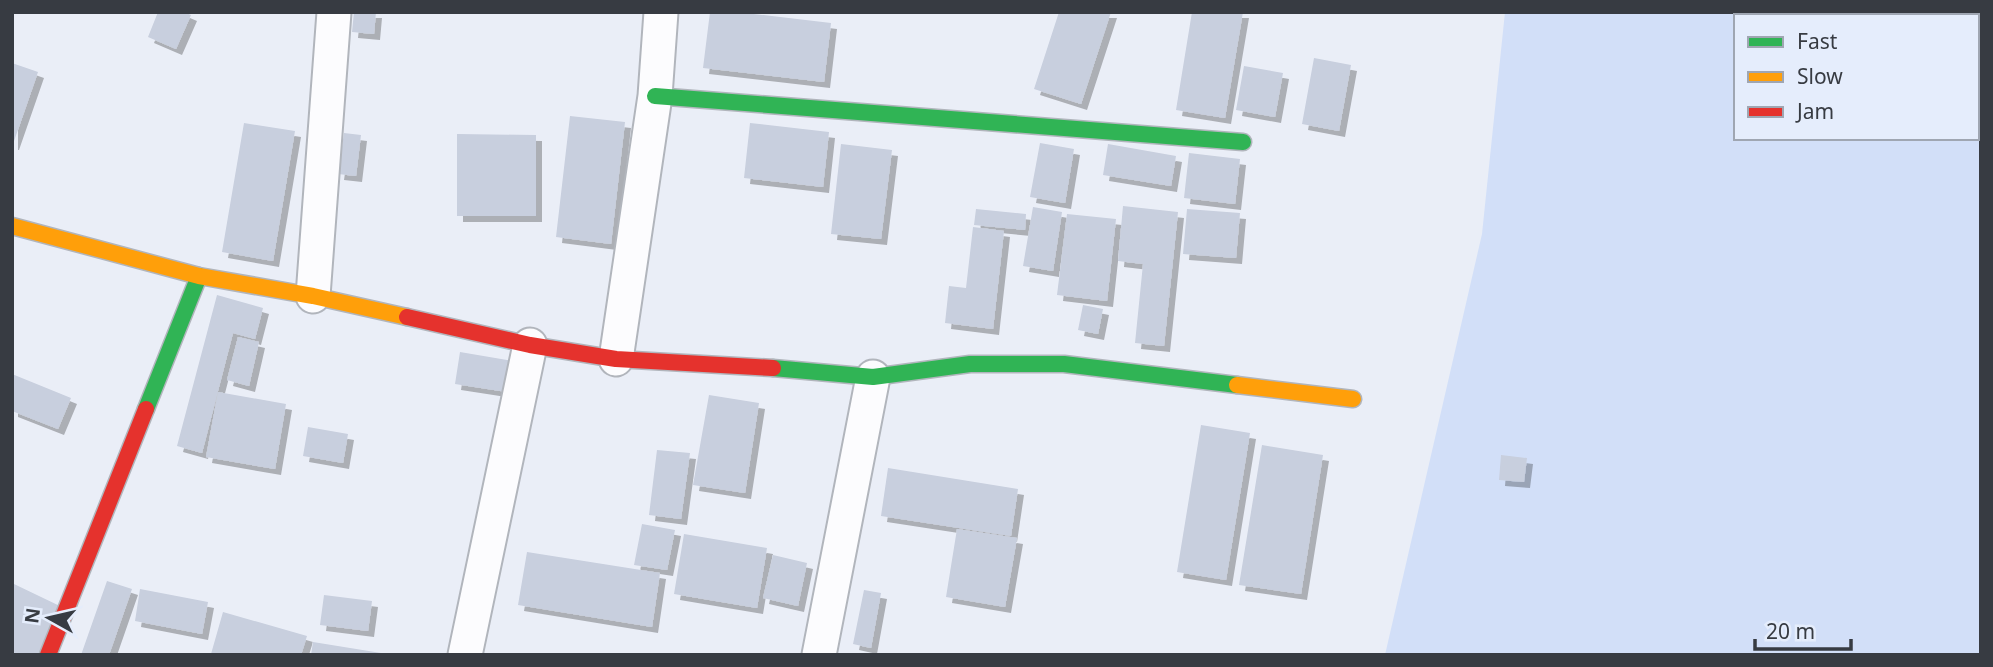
<svg xmlns="http://www.w3.org/2000/svg" width="1993" height="667" font-family="'Noto Sans',sans-serif">
<style>
.green{fill:#d2dff8;fill-rule:evenodd}
.building{fill:#c8cfde;filter:url(#shadow)}
.lines{fill:none;stroke-linecap:round;stroke-linejoin:round}
.street-casing{stroke:#b1b5bc;stroke-width:37}
.fast-casing{stroke:#b1b5bc;stroke-width:19}
.slow-casing{stroke:#b1b5bc;stroke-width:19}
.jam-casing{stroke:#b1b5bc;stroke-width:19}
.street{stroke:#fcfcfe;stroke-width:33}
.fast{stroke:#30b455;stroke-width:16}
.slow{stroke:#ff9f0a;stroke-width:16}
.jam{stroke:#e5322d;stroke-width:16}
</style>
<defs>
<filter id="shadow"><feDropShadow dx="6" dy="6" stdDeviation="0" flood-color="#0004"/></filter>
</defs>
<rect width="100%" height="100%" fill="#eaeef7"/>
<path class="green" d="M 1505,12 L 1981,12 L 1981,655 L 1385,655 L 1482,234 ZM 1736,16 L 1977,16 L 1977,138 L 1736,138 Z"/>
<path class="building" d="M 158,12 L 184,12 L 191,15 L 176,49 L 148,37 Z
M 354,12 L 376,12 L 374,34 L 352,32 Z
M 710,12 L 737,12 L 831,23 L 824,82 L 703,68 Z
M 1059,12 L 1111,12 L 1081,104 L 1034,89 Z
M 1192,12 L 1243,12 L 1225,118 L 1176,110 Z
M 1314,58 L 1351,65 L 1339,131 L 1302,124 Z
M 12,63 L 38,72 L 13,144 L 12,144 Z
M 1244,66 L 1283,73 L 1275,117 L 1236,110 Z
M 570,116 L 625,122 L 611,244 L 556,237 Z
M 244,123 L 295,131 L 273,261 L 222,252 Z
M 750,123 L 829,132 L 823,187 L 744,178 Z
M 344,133 L 361,135 L 356,176 L 338,174 Z
M 457,134 L 536,135 L 536,216 L 457,216 Z
M 1040,143 L 1074,149 L 1065,203 L 1030,197 Z
M 841,144 L 892,150 L 881,239 L 831,234 Z
M 1108,144 L 1176,156 L 1171,186 L 1103,175 Z
M 1189,153 L 1240,159 L 1235,204 L 1184,198 Z
M 1123,206 L 1178,212 L 1164,346 L 1135,343 L 1143,264 L 1118,261 Z
M 1033,207 L 1062,212 L 1053,271 L 1023,266 Z
M 976,209 L 1026,214 L 1025,230 L 974,225 Z
M 1187,209 L 1240,213 L 1236,258 L 1183,254 Z
M 1067,214 L 1116,219 L 1107,301 L 1057,295 Z
M 973,227 L 1004,231 L 993,329 L 945,323 L 949,286 L 966,288 Z
M 217,295 L 263,308 L 255,339 L 233,333 L 202,453 L 177,446 Z
M 1083,305 L 1103,309 L 1098,334 L 1078,330 Z
M 238,337 L 259,342 L 249,386 L 227,380 Z
M 460,352 L 524,363 L 519,394 L 455,384 Z
M 12,374 L 71,398 L 58,429 L 12,411 Z
M 218,392 L 286,404 L 275,469 L 206,457 Z
M 709,395 L 759,403 L 745,493 L 693,485 Z
M 1201,425 L 1250,433 L 1226,580 L 1177,572 Z
M 308,427 L 348,434 L 343,463 L 303,456 Z
M 1262,445 L 1323,455 L 1301,594 L 1239,585 Z
M 657,450 L 690,453 L 681,519 L 649,515 Z
M 1501,455 L 1527,458 L 1524,482 L 1499,480 Z
M 888,468 L 1018,489 L 1011,536 L 881,516 Z
M 642,524 L 675,530 L 667,570 L 634,565 Z
M 957,529 L 1017,538 L 1005,607 L 946,597 Z
M 684,534 L 767,548 L 757,608 L 674,594 Z
M 527,552 L 660,573 L 652,627 L 518,605 Z
M 773,555 L 807,563 L 798,606 L 763,598 Z
M 107,581 L 132,589 L 109,655 L 81,655 Z
M 14,584 L 64,608 L 42,655 L 12,655 L 12,589 Z
M 140,589 L 208,602 L 202,634 L 135,621 Z
M 864,590 L 881,593 L 871,648 L 853,644 Z
M 324,595 L 372,601 L 368,631 L 320,625 Z
M 223,612 L 307,636 L 301,655 L 211,654 Z
M 313,642 L 381,653 L 381,655 L 311,655 Z"/>
<g class="lines">
<defs>
<path id="street" d="M 313,296 L 334,12
M 616,359 L 655,96 L 661,12
M 465,655 L 530,345
M 819,655 L 873,377"/>
<path id="fast" d="M 655,96 L 1243,142
M 773,368 L 873,377 L 970,364 L 1064,364 L 1237,385
M 146,409 L 199,276"/>
<path id="slow" d="M 12,226 L 199,276 L 313,296 L 407,317
M 1237,385 L 1353,399"/>
<path id="jam" d="M 407,317 L 530,345 L 616,359 L 773,368
M 48,655 L 146,409"/>
</defs>
<use href="#street" class="street-casing"/>
<use href="#fast" class="fast-casing"/>
<use href="#slow" class="slow-casing"/>
<use href="#jam" class="jam-casing"/>
<use href="#street" class="street"/>
<use href="#fast" class="fast"/>
<use href="#slow" class="slow"/>
<use href="#jam" class="jam"/>
</g>
<rect width="1993" height="667" fill="none" stroke="#373b42" stroke-width="28"/>
<rect x="1734" y="14" width="245" height="126" fill="#e5edfc" stroke="#9fa6b2" stroke-width="2"/>
<rect x="1748" y="37" width="35" height="10" fill="#30b455" stroke="#9fa6b2" stroke-width="2"/>
<text x="1797" y="49" font-size="21" fill="#373b42">Fast</text>
<rect x="1748" y="72" width="35" height="10" fill="#ff9f0a" stroke="#9fa6b2" stroke-width="2"/>
<text x="1797" y="84" font-size="21" fill="#373b42">Slow</text>
<rect x="1748" y="107" width="35" height="10" fill="#e5322d" stroke="#9fa6b2" stroke-width="2"/>
<text x="1797" y="119" font-size="21" fill="#373b42">Jam</text>
<g transform="translate(49 618) rotate(278)" stroke="#e5edfc" stroke-width="5" paint-order="stroke">
<path d="M0-5L12 26L0 18L-12 26Z" fill="#373b42"/>
<text y="-10" font-size="19" font-weight="bold" text-anchor="middle" fill="#373b42">N</text>
</g>
<path d="M1755 639v10h96v-10" fill="none" stroke="#373b42" stroke-width="3.5"/>
<text x="1766" y="639" font-size="21" fill="#373b42" stroke="#e5edfc" stroke-width="5" paint-order="stroke">20 m</text>
</svg>
